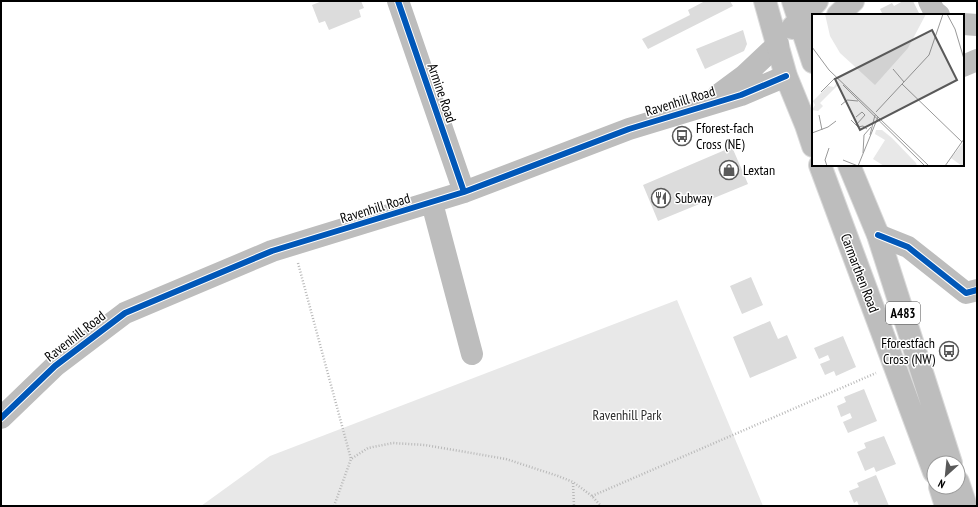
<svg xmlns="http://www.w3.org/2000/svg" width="978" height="507" font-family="'PT Sans Narrow',sans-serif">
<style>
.green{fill:#e8e8e8}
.building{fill:#dcdcdc}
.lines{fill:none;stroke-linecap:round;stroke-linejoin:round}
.major-casing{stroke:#dbdbdb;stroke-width:24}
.path{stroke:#b8b8b8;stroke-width:2.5;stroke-dasharray:1 2;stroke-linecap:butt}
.minor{stroke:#bdbdbd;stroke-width:22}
.major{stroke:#bdbdbd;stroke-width:22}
.cycleway-casing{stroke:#fff;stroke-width:8}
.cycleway{stroke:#0057b8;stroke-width:6}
.labels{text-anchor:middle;stroke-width:3;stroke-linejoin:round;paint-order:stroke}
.shield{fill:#fff;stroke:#4c4c4c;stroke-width:1}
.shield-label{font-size:13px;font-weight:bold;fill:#000}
.street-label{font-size:14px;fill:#000;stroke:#fff}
.poi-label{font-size:14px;fill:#000;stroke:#fff;text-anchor:start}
.park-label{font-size:14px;fill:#2d2d2d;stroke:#fff}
.inset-road{fill:none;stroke:#999;stroke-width:1}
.view{fill:#595959;fill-opacity:0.15;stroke:#595959;stroke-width:2}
.inset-edge{fill:none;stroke:#000;stroke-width:2}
</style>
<rect width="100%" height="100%" fill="#fff"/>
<path class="green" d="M 677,300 L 763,506 L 201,506 L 270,456 Z"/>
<path class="building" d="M 322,1 L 361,1 L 364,8 L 359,10 L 361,17 L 329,30 L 325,21 L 319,23 L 312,5 Z
M 705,1 L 730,1 L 733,6 L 648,49 L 642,39 L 690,15 L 688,10 Z
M 903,1 L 913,1 L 920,15 L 925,12 L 926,15 L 883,15 L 880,9 L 892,3 L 894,6 Z
M 743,30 L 747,44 L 744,51 L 705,69 L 696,49 Z
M 732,147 L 748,184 L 658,221 L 643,185 Z
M 751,277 L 763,305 L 742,314 L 730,286 Z
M 770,321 L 778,339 L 787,335 L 797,358 L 750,378 L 733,337 Z
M 843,336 L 856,367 L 836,376 L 834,371 L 825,375 L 820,364 L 830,360 L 828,355 L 819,359 L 814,348 Z
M 864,389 L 877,421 L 848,433 L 843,422 L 852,418 L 850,413 L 841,417 L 837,406 L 846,402 L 844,397 Z
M 884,436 L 896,464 L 876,472 L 874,467 L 865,471 L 857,452 L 866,448 L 864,443 Z
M 876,475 L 889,506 L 859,506 L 857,501 L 854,503 L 849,491 L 859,487 L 857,483 Z"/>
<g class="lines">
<defs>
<path id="major" d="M 765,1 L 786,76 L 806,125 L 813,146
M 793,1 L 813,62
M 838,15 L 853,1
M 792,28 L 817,1
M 820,165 L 934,472
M 849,165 L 878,235 L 951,463
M 958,482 L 966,506
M 940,487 L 946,506"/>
</defs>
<use href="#major" class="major-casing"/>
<path class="path" d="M 298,263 L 351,459
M 573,483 L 574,506
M 592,496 L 876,373
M 334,506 L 351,459 L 368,448 L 393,443 L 425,445 L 506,459 L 558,476 L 573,482 L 592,496 L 601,506"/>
<path class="minor" d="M 398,1 L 464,192
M 929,1 L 934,11 L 939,15
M 963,24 L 977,25
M 963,66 L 977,60
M 718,95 L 745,75 L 778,44
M 432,203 L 472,354
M 878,235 L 908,247 L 966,293 L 977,290
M 1,418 L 55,366 L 125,313 L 272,251 L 464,192 L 629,129 L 741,95 L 786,76"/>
<use href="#major" class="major"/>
<defs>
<path id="cycleway" d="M 398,1 L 464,192
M 878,235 L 908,247 L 966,293 L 977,290
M 1,418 L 55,366 L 125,313 L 272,251 L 464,192 L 629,129 L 741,95 L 786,76"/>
</defs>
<use href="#cycleway" class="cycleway-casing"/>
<use href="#cycleway" class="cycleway"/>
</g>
<defs>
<symbol id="bus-ring" viewBox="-11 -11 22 22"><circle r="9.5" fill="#fff" stroke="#595959" stroke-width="1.5"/><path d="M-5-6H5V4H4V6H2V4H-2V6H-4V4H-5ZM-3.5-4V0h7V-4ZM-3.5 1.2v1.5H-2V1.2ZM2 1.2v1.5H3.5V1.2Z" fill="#595959"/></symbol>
<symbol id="shop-ring" viewBox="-11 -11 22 22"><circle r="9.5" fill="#fff" stroke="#595959" stroke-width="1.5"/><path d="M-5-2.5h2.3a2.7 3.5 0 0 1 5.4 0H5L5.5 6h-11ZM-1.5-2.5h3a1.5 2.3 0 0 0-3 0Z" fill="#595959"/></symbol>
<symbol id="restaurant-ring" viewBox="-11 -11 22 22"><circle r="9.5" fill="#fff" stroke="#595959" stroke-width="1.5"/><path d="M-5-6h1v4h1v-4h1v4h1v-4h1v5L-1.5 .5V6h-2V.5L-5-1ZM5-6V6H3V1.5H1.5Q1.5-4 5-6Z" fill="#595959"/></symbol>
</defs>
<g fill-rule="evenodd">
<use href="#bus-ring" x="671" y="125" width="22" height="22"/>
<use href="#shop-ring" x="718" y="159" width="22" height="22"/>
<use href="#restaurant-ring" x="650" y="187" width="22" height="22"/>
<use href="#bus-ring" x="938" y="340" width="22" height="22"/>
</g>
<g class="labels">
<rect class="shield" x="886" y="302" width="34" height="22" rx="3"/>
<g class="shield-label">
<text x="903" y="318">A483</text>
</g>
<g class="street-label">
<text transform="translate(442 93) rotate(71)" y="5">Armine Road</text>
<text transform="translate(680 101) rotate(-17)" y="5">Ravenhill Road</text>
<text transform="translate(375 208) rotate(-17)" y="5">Ravenhill Road</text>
<text transform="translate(860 273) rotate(69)" y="5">Carmarthen Road</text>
<text transform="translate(75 336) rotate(-38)" y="5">Ravenhill Road</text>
</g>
<g class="poi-label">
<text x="696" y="133">Fforest-fach<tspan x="696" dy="16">Cross (NE)</tspan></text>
<text x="743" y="175">Lextan</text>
<text x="675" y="203">Subway</text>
<text x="935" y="348" text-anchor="end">Fforestfach<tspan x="935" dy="16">Cross (NW)</tspan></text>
</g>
<g class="park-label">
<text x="627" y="420">Ravenhill Park</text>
</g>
</g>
<g transform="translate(812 14)">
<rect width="152" height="152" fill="#fff"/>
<path d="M 13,0 L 114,0 L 96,34 L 63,71 L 28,39 L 18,22 ZM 25,68 L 27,70 L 8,89 L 11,92 L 6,97 L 0,96 L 3,91 L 1,87 L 16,72 L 22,73 ZM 64,116 L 70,116 L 80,124 L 104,149 L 105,152 L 72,152 L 61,145 L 73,126 L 63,120 ZM 152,128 L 152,152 L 150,152 L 139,144 Z" fill="#e8e8e8"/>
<path class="inset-road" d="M 135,0 L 143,15 L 152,45M 0,33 L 17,56 L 117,152M 81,55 L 92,68M 90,70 L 150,128M 31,71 L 113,152M 9,78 L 23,64M 29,91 L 35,86 L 46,87M 64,98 L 117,41 L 131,0M 7,101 L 10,116M 39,106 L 46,113 L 51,112 L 55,115M 44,111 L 53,101 L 50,98 L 44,103M 0,119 L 16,113 L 24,107M 58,121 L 63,101M 51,139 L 52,121 L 59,113M 31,146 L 46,152M 15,152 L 13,146 L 17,134M 46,152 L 66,103M 133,152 L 152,125"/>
<path class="view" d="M 120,16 L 145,66 L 48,116 L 23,65 Z"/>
<rect width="152" height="152" class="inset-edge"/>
</g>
<rect width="978" height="507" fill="none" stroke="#000000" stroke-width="4"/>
<g transform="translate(946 475) rotate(207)"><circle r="19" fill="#ffffff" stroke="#999999"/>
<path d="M0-3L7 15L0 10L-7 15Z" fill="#595959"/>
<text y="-6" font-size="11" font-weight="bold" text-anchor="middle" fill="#000000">N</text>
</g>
</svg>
